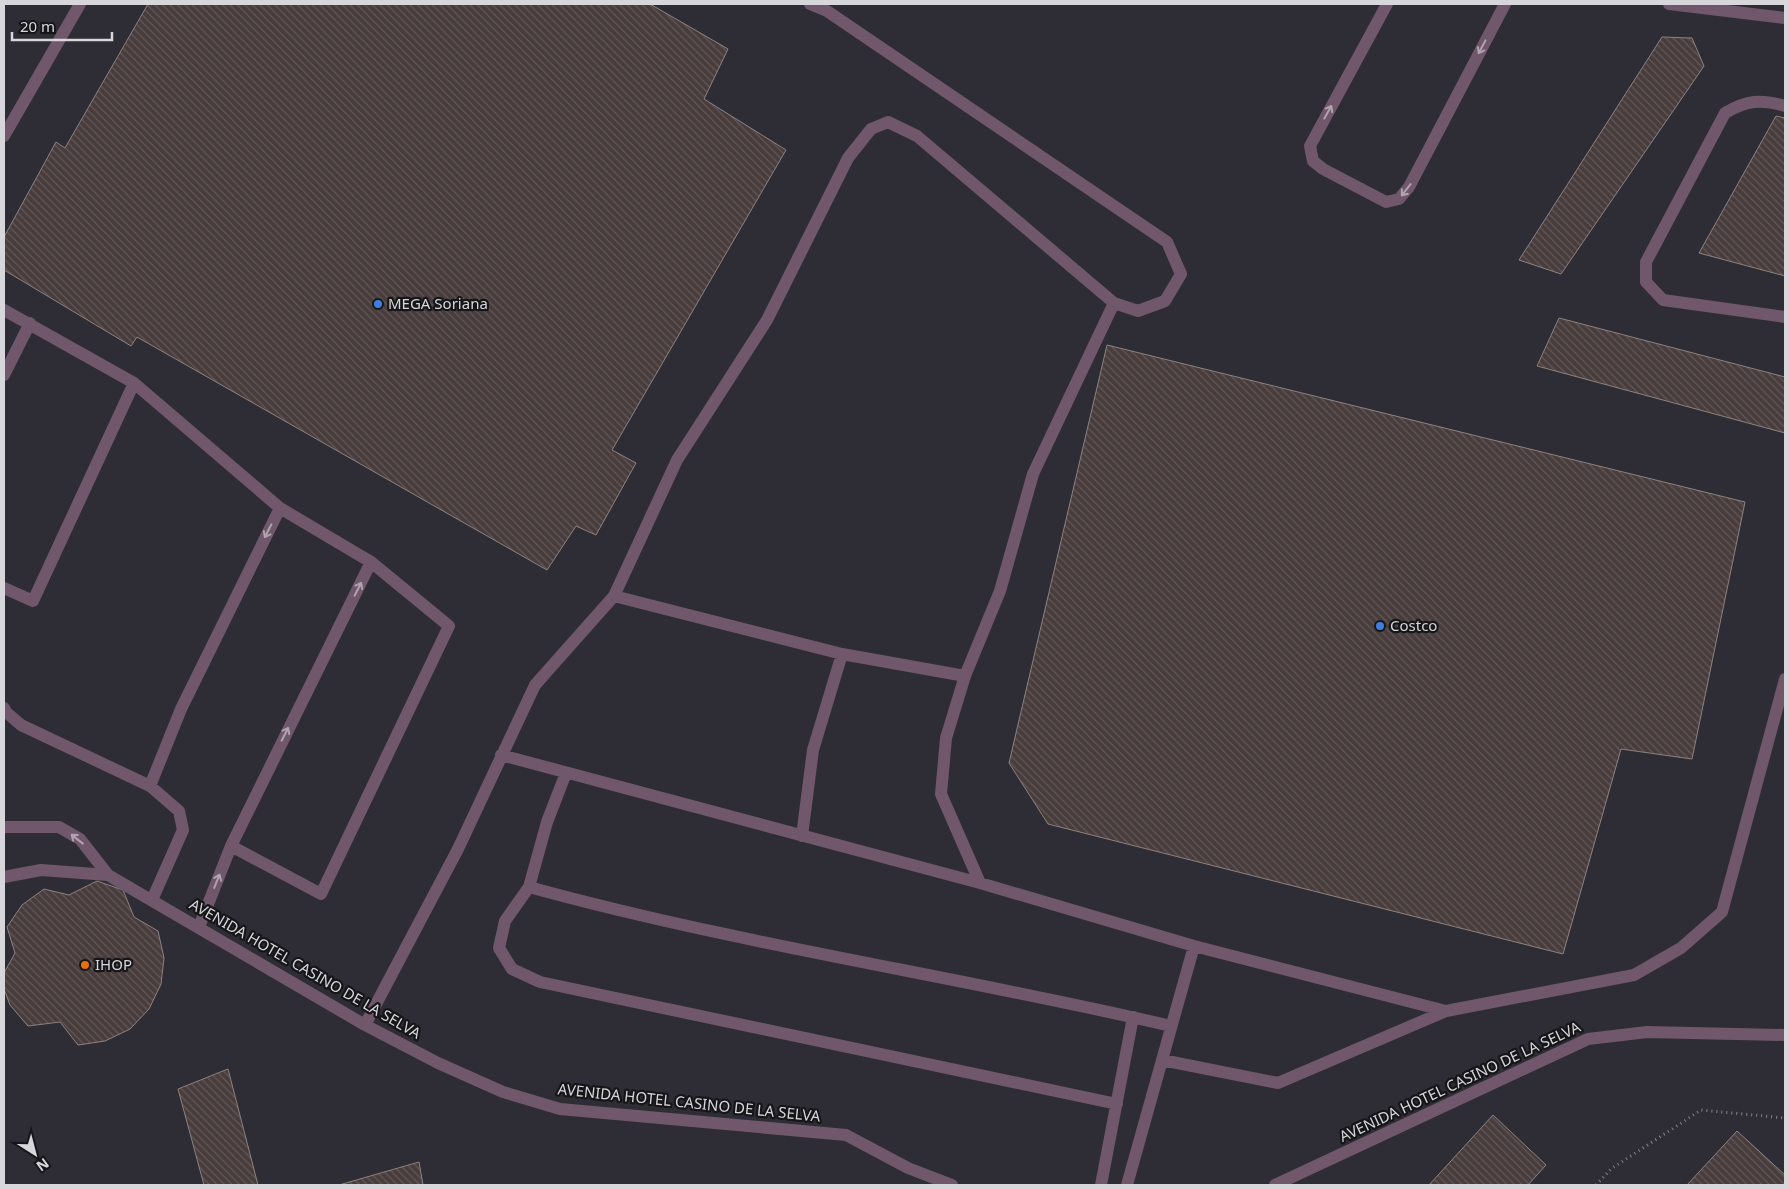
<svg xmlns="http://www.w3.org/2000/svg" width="1789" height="1189" font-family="'Noto Sans',sans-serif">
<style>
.building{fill:url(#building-back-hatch);stroke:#8e8280}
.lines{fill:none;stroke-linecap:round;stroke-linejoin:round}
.path{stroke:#84838a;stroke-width:3;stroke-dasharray:1 4;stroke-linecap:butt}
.service{stroke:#71576c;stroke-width:12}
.tertiary{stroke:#71576c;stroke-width:12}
.oneway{stroke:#aea3af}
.shop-dot{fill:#3f7fe0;stroke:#161619;stroke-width:2}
.food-dot{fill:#e8710a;stroke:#161619;stroke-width:2}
.labels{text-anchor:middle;stroke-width:4.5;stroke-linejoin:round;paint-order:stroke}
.poi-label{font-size:15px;fill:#d7d6db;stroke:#161619;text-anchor:start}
.street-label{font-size:15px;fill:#d7d6db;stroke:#161619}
</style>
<defs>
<pattern id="building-back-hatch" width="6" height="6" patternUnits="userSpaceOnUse" patternTransform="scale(1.25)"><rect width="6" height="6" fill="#483d3c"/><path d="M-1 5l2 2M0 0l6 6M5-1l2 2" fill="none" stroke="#625858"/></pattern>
</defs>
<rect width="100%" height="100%" fill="#2e2d35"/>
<path class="building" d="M 148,4 L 650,4 L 728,49 L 704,99 L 786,150 L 612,450 L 636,463 L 596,535 L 576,526 L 547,570 L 137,337 L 131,346 L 4,270 L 4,237 L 56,142 L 65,148 Z
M 1662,37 L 1692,38 L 1704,66 L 1561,274 L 1519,260 Z
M 1776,116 L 1785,118 L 1785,276 L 1699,253 Z
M 1559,318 L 1785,377 L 1785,433 L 1537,366 Z
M 1107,345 L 1745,502 L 1692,759 L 1621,749 L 1563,954 L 1048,824 L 1009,763 Z
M 97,881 L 123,890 L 134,917 L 158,931 L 164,958 L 161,984 L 149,1009 L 130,1029 L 105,1041 L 78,1045 L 60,1022 L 28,1026 L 10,1005 L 4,989 L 4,973 L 15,953 L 7,927 L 22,905 L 44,889 L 69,895 Z
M 228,1069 L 258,1185 L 204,1185 L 178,1089 Z
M 1493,1115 L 1546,1165 L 1528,1185 L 1429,1185 Z
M 1737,1131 L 1785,1175 L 1785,1185 L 1687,1185 Z
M 419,1162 L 423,1185 L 339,1185 Z"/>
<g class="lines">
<path class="path" d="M 1596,1185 L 1611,1169 L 1701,1110 L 1785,1118"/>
<path class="service" d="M 1387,4 L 1310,146 L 1313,161 L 1323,169 L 1386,202 L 1399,199 L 1409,187 L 1505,4
M 1785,106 C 1761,99 1747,100 1725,113 L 1646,262 L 1646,282 L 1663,300 L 1785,317
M 4,136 L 80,4
M 4,310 L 134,383 L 280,508
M 4,375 L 30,323
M 4,588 L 33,601 L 134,383
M 614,596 L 842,654 L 965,676
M 4,708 L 6,712 L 21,725 L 150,786
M 501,755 L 980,883 L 1194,946
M 4,827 L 59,827 L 80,839 L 108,875 L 365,1025 L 438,1063 L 503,1092 L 560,1109 L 846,1135 L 908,1168 L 952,1185
M 802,836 L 813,750 L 842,654
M 231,846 L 321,894 L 449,626 L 371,562
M 4,877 L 41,870 L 108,875
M 980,883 L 941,794 L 946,738 L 965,676 L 1000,591 L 1033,474 L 1114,303
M 529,887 L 547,822 L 566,773
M 152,900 L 183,830 L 179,811 L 150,786 L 181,709 L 280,508 L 371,562 L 231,846 L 199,927
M 365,1025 L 458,849 L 535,685 L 614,596 L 677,460 L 767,320 L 848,158 L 871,129 L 888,122 L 917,136 L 1114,303 L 1138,311 L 1165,301 L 1181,274 L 1167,242 L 827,11 L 810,4
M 1162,1060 L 1278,1083 L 1446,1011
M 1117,1104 L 540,982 L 512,969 L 499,948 L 505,921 L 529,887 C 740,945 958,976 1171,1026
M 1101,1185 L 1133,1017
M 1127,1185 L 1194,946 L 1446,1011 L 1634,975 L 1681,948 L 1722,912 L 1785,679
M 1275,1185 L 1588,1039 L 1647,1032 L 1785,1035"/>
<path class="tertiary" d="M 1669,4 L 1785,18"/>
</g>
<defs><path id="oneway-shaft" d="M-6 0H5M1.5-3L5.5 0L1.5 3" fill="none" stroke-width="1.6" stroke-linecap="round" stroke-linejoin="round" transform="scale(1.25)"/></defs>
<g class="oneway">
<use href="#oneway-shaft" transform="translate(1482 47) rotate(118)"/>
<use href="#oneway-shaft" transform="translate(1328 112) rotate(-61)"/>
<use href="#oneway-shaft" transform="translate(1406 190) rotate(128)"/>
<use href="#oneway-shaft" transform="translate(268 531) rotate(117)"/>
<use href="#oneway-shaft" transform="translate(358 589) rotate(-63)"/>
<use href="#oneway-shaft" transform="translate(285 734) rotate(-63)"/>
<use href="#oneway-shaft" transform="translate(77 839) rotate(-142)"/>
<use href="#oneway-shaft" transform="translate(217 881) rotate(-68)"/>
</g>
<g class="shop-dot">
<circle cx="378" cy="304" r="5"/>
<circle cx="1380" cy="626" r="5"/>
</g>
<circle class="food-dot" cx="85" cy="965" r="5"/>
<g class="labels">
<g class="poi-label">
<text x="388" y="309">MEGA Soriana</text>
<text x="1390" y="631">Costco</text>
<text x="95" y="970">IHOP</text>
</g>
<g class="street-label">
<text transform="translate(305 969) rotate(30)" y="5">AVENIDA HOTEL CASINO DE LA SELVA</text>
<text transform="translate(1460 1082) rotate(-25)" y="5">AVENIDA HOTEL CASINO DE LA SELVA</text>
<text transform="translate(689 1103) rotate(6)" y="5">AVENIDA HOTEL CASINO DE LA SELVA</text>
</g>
</g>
<rect width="1789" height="1189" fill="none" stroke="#d7d6db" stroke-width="10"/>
<g transform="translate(35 1154) rotate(144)" stroke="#161619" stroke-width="4" paint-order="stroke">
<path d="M0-4L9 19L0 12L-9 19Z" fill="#d7d6db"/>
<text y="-8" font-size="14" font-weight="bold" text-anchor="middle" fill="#d7d6db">N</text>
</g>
<path d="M12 32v8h100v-8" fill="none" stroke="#d7d6db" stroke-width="2.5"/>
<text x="20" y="32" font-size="15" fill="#d7d6db" stroke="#161619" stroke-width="4" paint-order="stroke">20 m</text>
</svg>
